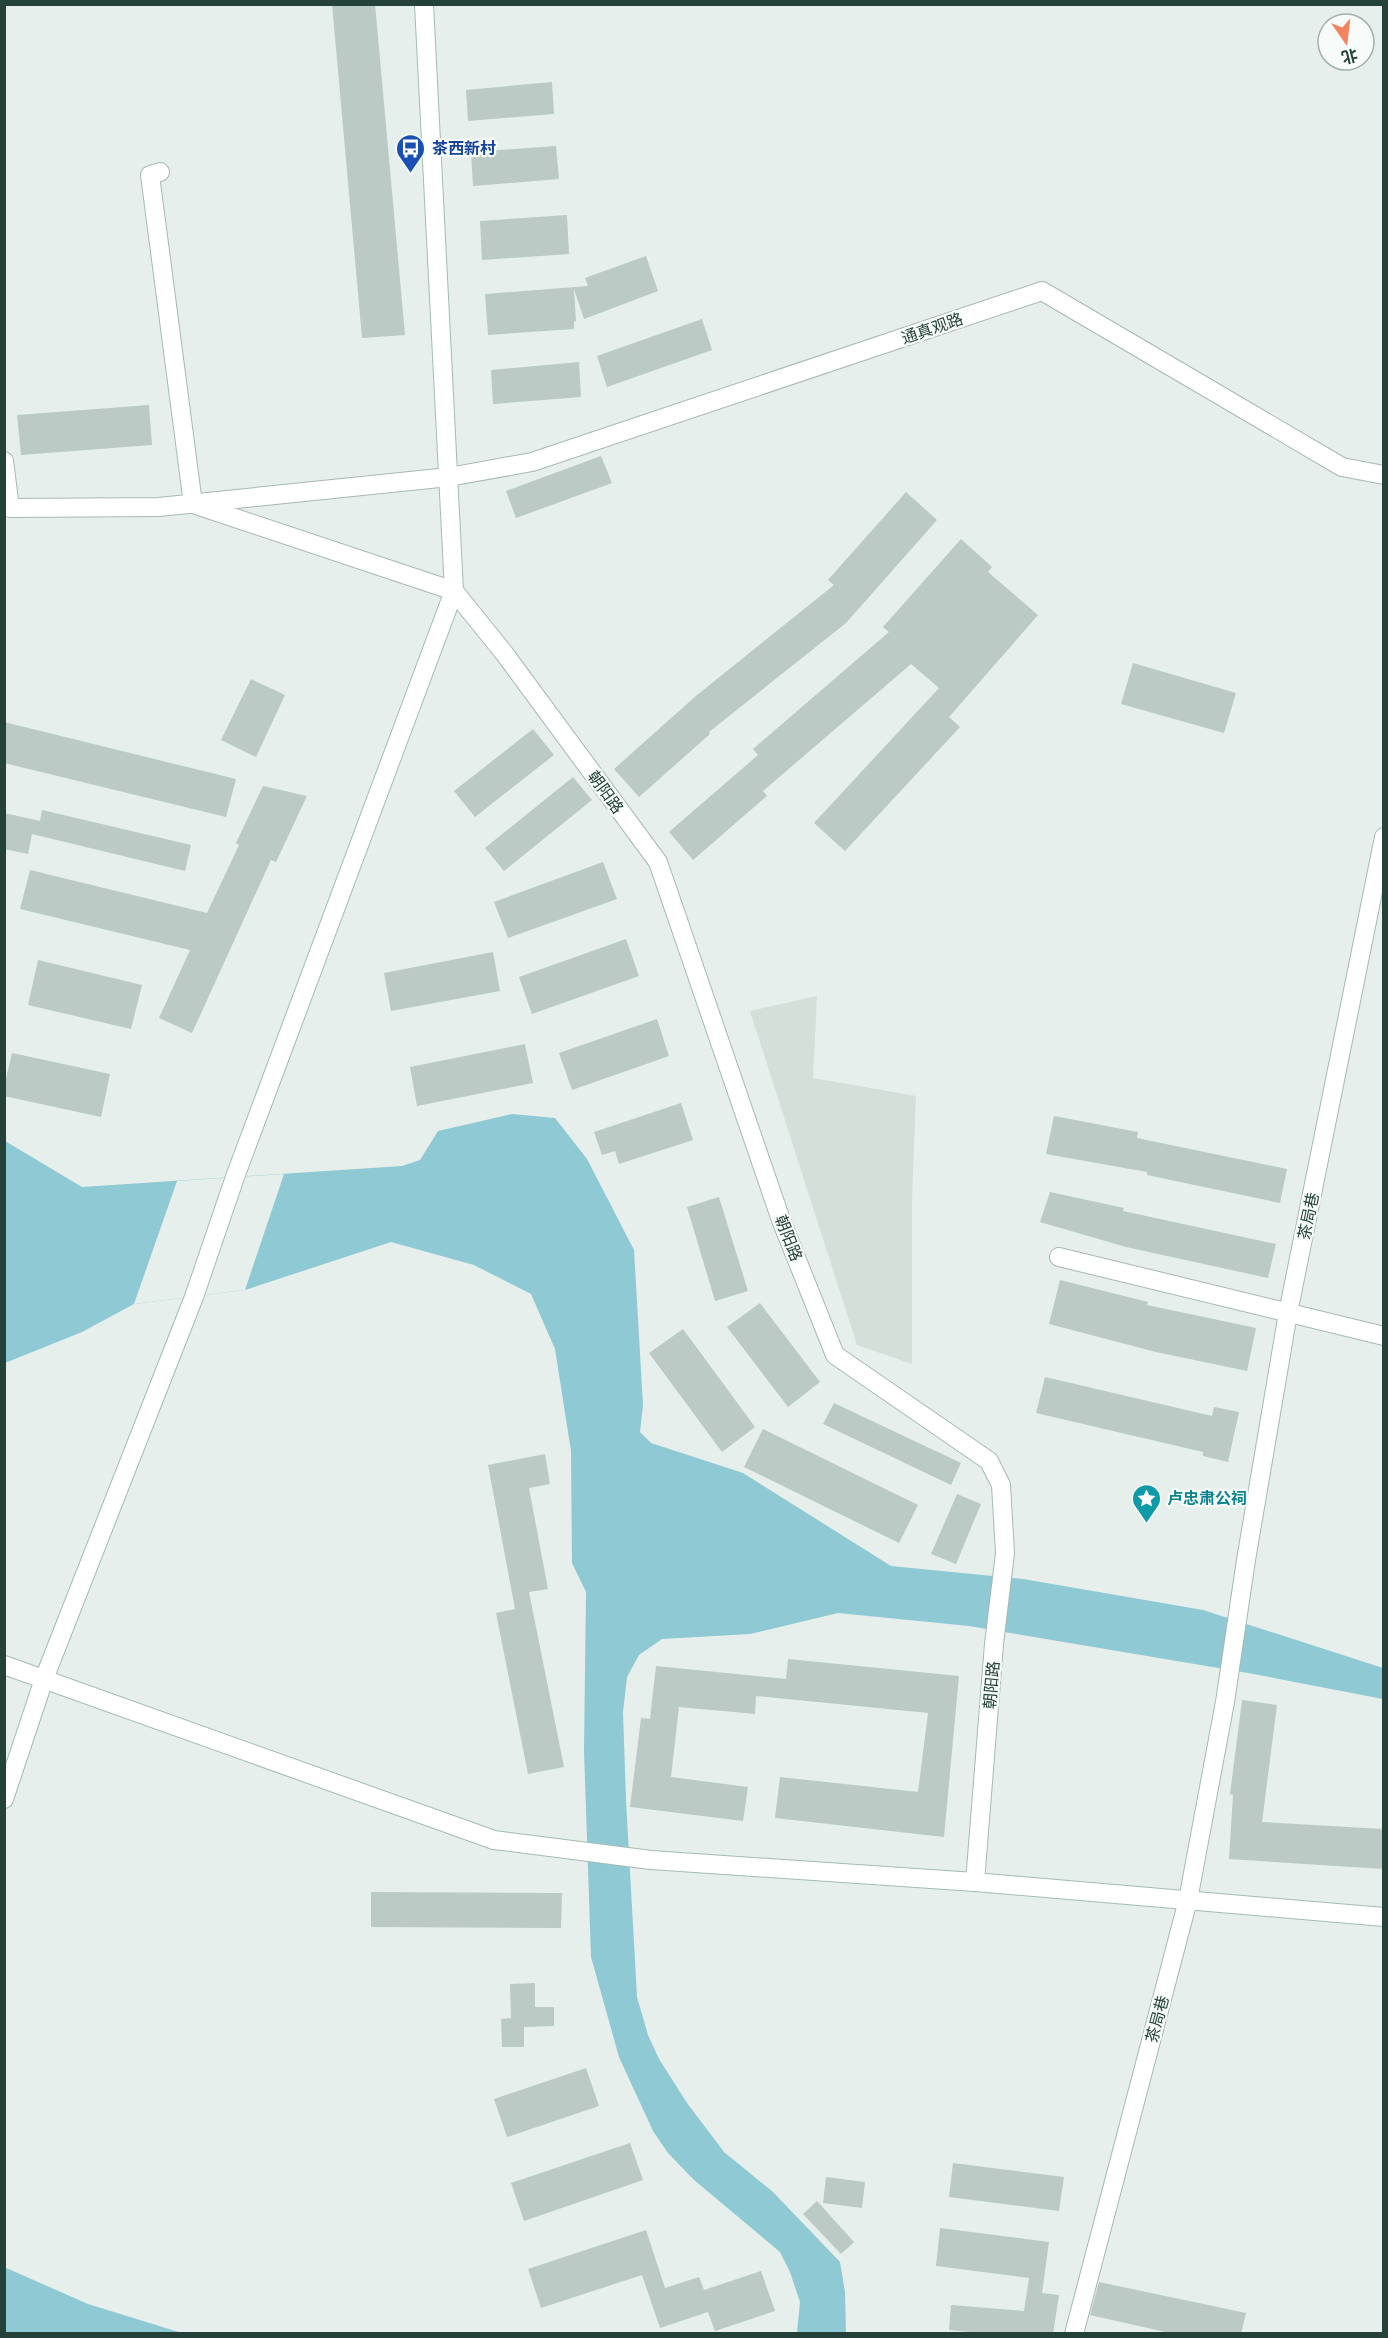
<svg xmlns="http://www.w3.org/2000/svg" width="1388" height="2338" font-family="'Fira Sans','Noto Sans SC',sans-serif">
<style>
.built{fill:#d4dfda}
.water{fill:#8ec9d4}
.pier{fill:#e6efeb}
.building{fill:#bbcac4}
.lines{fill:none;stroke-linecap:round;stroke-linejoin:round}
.minor-casing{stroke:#a8b8b2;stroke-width:20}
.tertiary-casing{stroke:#a8b8b2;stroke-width:20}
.secondary-casing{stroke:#a4bbb3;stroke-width:20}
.minor{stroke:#fff;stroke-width:18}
.tertiary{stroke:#fff;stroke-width:18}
.secondary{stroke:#fff;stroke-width:18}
.labels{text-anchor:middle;stroke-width:4.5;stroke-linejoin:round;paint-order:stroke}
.transit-label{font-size:16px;font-weight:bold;fill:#164399;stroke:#f7fbf9;text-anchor:start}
.street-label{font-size:16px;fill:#24423a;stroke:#f7fbf9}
.culture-label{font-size:16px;font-weight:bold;fill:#0d838f;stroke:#f7fbf9;text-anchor:start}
</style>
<rect width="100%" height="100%" fill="#e6efeb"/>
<path class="built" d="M 817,996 L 813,1078 L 916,1096 L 912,1200 L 912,1364 L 857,1345 L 750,1011 Z"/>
<path class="water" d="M 512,1114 L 555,1118 L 587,1159 L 634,1250 L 643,1405 L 640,1432 L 651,1443 L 743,1473 L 891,1566 L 1023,1579 L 1203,1610 L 1383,1668 L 1383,1699 L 1248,1673 L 969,1626 L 838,1613 L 750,1634 L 662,1639 L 639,1655 L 627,1677 L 623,1712 L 626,1800 L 637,1997 L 648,2035 L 659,2059 L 687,2103 L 724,2152 L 773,2192 L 840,2262 L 845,2292 L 846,2333 L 797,2333 L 800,2302 L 790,2272 L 780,2252 L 694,2180 L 668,2153 L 653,2131 L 619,2057 L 591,1957 L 584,1750 L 586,1592 L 572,1563 L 571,1451 L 555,1349 L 531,1294 L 474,1265 L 391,1242 L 245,1290 L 134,1304 L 82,1332 L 5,1363 L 5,1141 L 82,1187 L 402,1166 L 420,1160 L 438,1131 Z
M 4,2267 L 88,2304 L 182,2333 L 5,2333 Z"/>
<path class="pier" d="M 284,1174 L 245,1290 L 134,1304 L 177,1181 Z"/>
<path class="building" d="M 332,4 L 375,4 L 405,335 L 362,338 Z
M 552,82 L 554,114 L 468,121 L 466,90 Z
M 556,146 L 559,179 L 473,186 L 471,152 Z
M 567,215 L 569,254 L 482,260 L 480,221 Z
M 646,256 L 658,291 L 584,319 L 574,289 L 576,321 L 574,322 L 574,329 L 488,335 L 485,294 L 588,286 L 585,278 Z
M 702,319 L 712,350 L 607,387 L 597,356 Z
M 579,362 L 581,397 L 493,404 L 491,370 Z
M 149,405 L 152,445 L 21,455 L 17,415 Z
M 601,456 L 612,483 L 516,518 L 506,491 Z
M 906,492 L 937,520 L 846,623 L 709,732 L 710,734 L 639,797 L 614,769 L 697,695 L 834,585 L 828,580 Z
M 961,539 L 992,567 L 988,572 L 1038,615 L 949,717 L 960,727 L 845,851 L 814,823 L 939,688 L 911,664 L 763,791 L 767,796 L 693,860 L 669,832 L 758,755 L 753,749 L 889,632 L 883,627 Z
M 1133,663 L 1236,693 L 1224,733 L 1121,704 Z
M 251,679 L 285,695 L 256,757 L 221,740 Z
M 4,722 L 236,779 L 226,817 L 4,763 Z
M 533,729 L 554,755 L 475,817 L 454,791 Z
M 573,777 L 592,800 L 504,871 L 485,848 Z
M 263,786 L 307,796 L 276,862 L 271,860 L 192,1033 L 159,1018 L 190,950 L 20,909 L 30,870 L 207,913 L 239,845 L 236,843 Z
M 42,810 L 191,845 L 185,871 L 32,834 L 28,854 L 4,849 L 4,813 L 40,821 Z
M 603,862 L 617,899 L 508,938 L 494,902 Z
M 626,939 L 639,976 L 532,1014 L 519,977 Z
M 493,952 L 500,991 L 391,1011 L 384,973 Z
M 38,960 L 142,985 L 131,1029 L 28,1005 Z
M 657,1019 L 669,1056 L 572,1090 L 559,1053 Z
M 525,1044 L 533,1083 L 417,1106 L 410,1067 Z
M 12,1053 L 110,1074 L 101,1117 L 4,1096 L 4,1087 Z
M 681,1103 L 693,1140 L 619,1164 L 615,1151 L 602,1155 L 594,1132 Z
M 1054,1116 L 1138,1132 L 1137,1138 L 1287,1169 L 1280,1203 L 1147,1175 L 1147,1172 L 1046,1154 Z
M 1050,1192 L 1124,1208 L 1123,1211 L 1276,1244 L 1268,1278 L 1126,1247 L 1040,1222 Z
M 719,1197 L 748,1291 L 715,1301 L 687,1207 Z
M 1060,1280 L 1148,1302 L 1147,1305 L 1256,1328 L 1247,1371 L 1156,1352 L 1049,1324 Z
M 760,1303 L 820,1382 L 788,1407 L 727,1327 Z
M 683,1329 L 755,1427 L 722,1452 L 649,1353 Z
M 1045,1377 L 1212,1416 L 1214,1407 L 1239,1412 L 1228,1462 L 1203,1456 L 1203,1452 L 1036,1413 Z
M 834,1403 L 961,1463 L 951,1485 L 823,1424 Z
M 763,1429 L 918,1505 L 899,1543 L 744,1467 Z
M 545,1454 L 550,1484 L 529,1488 L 548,1589 L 529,1592 L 564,1767 L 528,1774 L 496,1613 L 515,1609 L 488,1465 Z
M 957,1494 L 981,1504 L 956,1564 L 931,1554 Z
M 788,1659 L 959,1676 L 944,1837 L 775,1818 L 780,1777 L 918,1792 L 928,1713 L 756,1696 L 755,1714 L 679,1707 L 671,1777 L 748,1787 L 743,1821 L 630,1807 L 641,1718 L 650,1719 L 656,1666 L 786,1679 Z
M 1242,1700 L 1277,1705 L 1262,1822 L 1383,1829 L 1383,1869 L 1229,1859 L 1233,1795 L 1230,1794 Z
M 371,1892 L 562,1893 L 561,1928 L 371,1927 Z
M 535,1983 L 535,2007 L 554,2007 L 554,2026 L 524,2027 L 524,2047 L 502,2047 L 501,2019 L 511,2018 L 510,1984 Z
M 586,2068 L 599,2106 L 507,2137 L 494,2099 Z
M 630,2143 L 643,2180 L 524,2221 L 511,2183 Z
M 953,2163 L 1064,2177 L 1059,2211 L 949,2197 Z
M 826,2177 L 865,2182 L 862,2208 L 823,2203 Z
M 817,2201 L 854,2242 L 841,2254 L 803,2214 Z
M 940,2228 L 1049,2242 L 1042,2293 L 1059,2295 L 1053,2334 L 992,2334 L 949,2330 L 951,2305 L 1024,2311 L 1029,2278 L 936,2266 Z
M 646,2230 L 665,2288 L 699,2277 L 704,2290 L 761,2271 L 775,2311 L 715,2331 L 708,2312 L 660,2328 L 642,2275 L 541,2308 L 528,2269 Z
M 1099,2282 L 1246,2313 L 1241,2334 L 1174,2334 L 1090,2315 Z"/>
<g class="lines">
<defs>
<path id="minor" d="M 160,172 L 150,175 L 193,504 L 454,591 L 504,653 L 658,862 L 781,1220 L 835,1355 L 989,1461 L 1001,1485 L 1005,1553 L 994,1644 L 975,1882
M 4,461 L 10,508 L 159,507 L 449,477
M 1059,1257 L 1384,1336
M 1074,2334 L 1188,1900 L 1225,1702 L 1246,1560 L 1288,1313 L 1384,837"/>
<path id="tertiary" d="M 449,477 L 532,462 L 1042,291 L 1342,467 L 1384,475"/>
<path id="secondary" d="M 4,1665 L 494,1840 L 651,1860 L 975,1882 L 1384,1917
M 4,1799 L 44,1679 L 194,1297 L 235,1177 L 454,591 L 424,4"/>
</defs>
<use href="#minor" class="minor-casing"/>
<use href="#tertiary" class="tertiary-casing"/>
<use href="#secondary" class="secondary-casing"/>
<use href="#minor" class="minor"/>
<use href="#tertiary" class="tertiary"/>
<use href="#secondary" class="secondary"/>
</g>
<defs>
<symbol id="bus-pin" viewBox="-11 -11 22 30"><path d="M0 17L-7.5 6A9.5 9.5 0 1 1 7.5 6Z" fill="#1a4fb4" stroke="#f7fbf9"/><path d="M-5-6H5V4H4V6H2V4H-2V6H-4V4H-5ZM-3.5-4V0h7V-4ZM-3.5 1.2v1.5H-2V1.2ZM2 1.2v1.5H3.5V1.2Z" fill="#fff"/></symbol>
<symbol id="sight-pin" viewBox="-11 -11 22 30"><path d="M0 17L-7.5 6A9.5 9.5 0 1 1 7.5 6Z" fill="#0f9aa8" stroke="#f7fbf9"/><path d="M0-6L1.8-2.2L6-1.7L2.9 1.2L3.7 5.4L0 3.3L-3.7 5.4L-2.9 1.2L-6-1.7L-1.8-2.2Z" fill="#fff"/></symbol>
</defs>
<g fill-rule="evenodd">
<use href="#bus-pin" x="394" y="132" width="33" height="45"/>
<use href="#sight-pin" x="1130" y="1482" width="33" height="45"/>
</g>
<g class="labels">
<g class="transit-label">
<text x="432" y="154">茶西新村</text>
</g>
<g class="street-label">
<text transform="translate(932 328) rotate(-19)" y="6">通真观路</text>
<text transform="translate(606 792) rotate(54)" y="6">朝阳路</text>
<text transform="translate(1308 1216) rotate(-78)" y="6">茶局巷</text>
<text transform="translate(789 1238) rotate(69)" y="6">朝阳路</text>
<text transform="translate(991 1685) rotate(-85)" y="6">朝阳路</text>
<text transform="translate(1157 2019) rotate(-75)" y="6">茶局巷</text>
</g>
<g class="culture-label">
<text x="1167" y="1504">卢忠肃公祠</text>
</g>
</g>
<rect width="1388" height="2338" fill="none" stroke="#24423a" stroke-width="12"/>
<g transform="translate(1346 42) rotate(166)"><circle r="28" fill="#f7fbf9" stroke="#a3b1ad" stroke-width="1.5"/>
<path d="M0-4.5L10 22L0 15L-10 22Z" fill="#f4845f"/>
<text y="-9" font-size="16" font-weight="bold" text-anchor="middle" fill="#24423a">北</text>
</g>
</svg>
